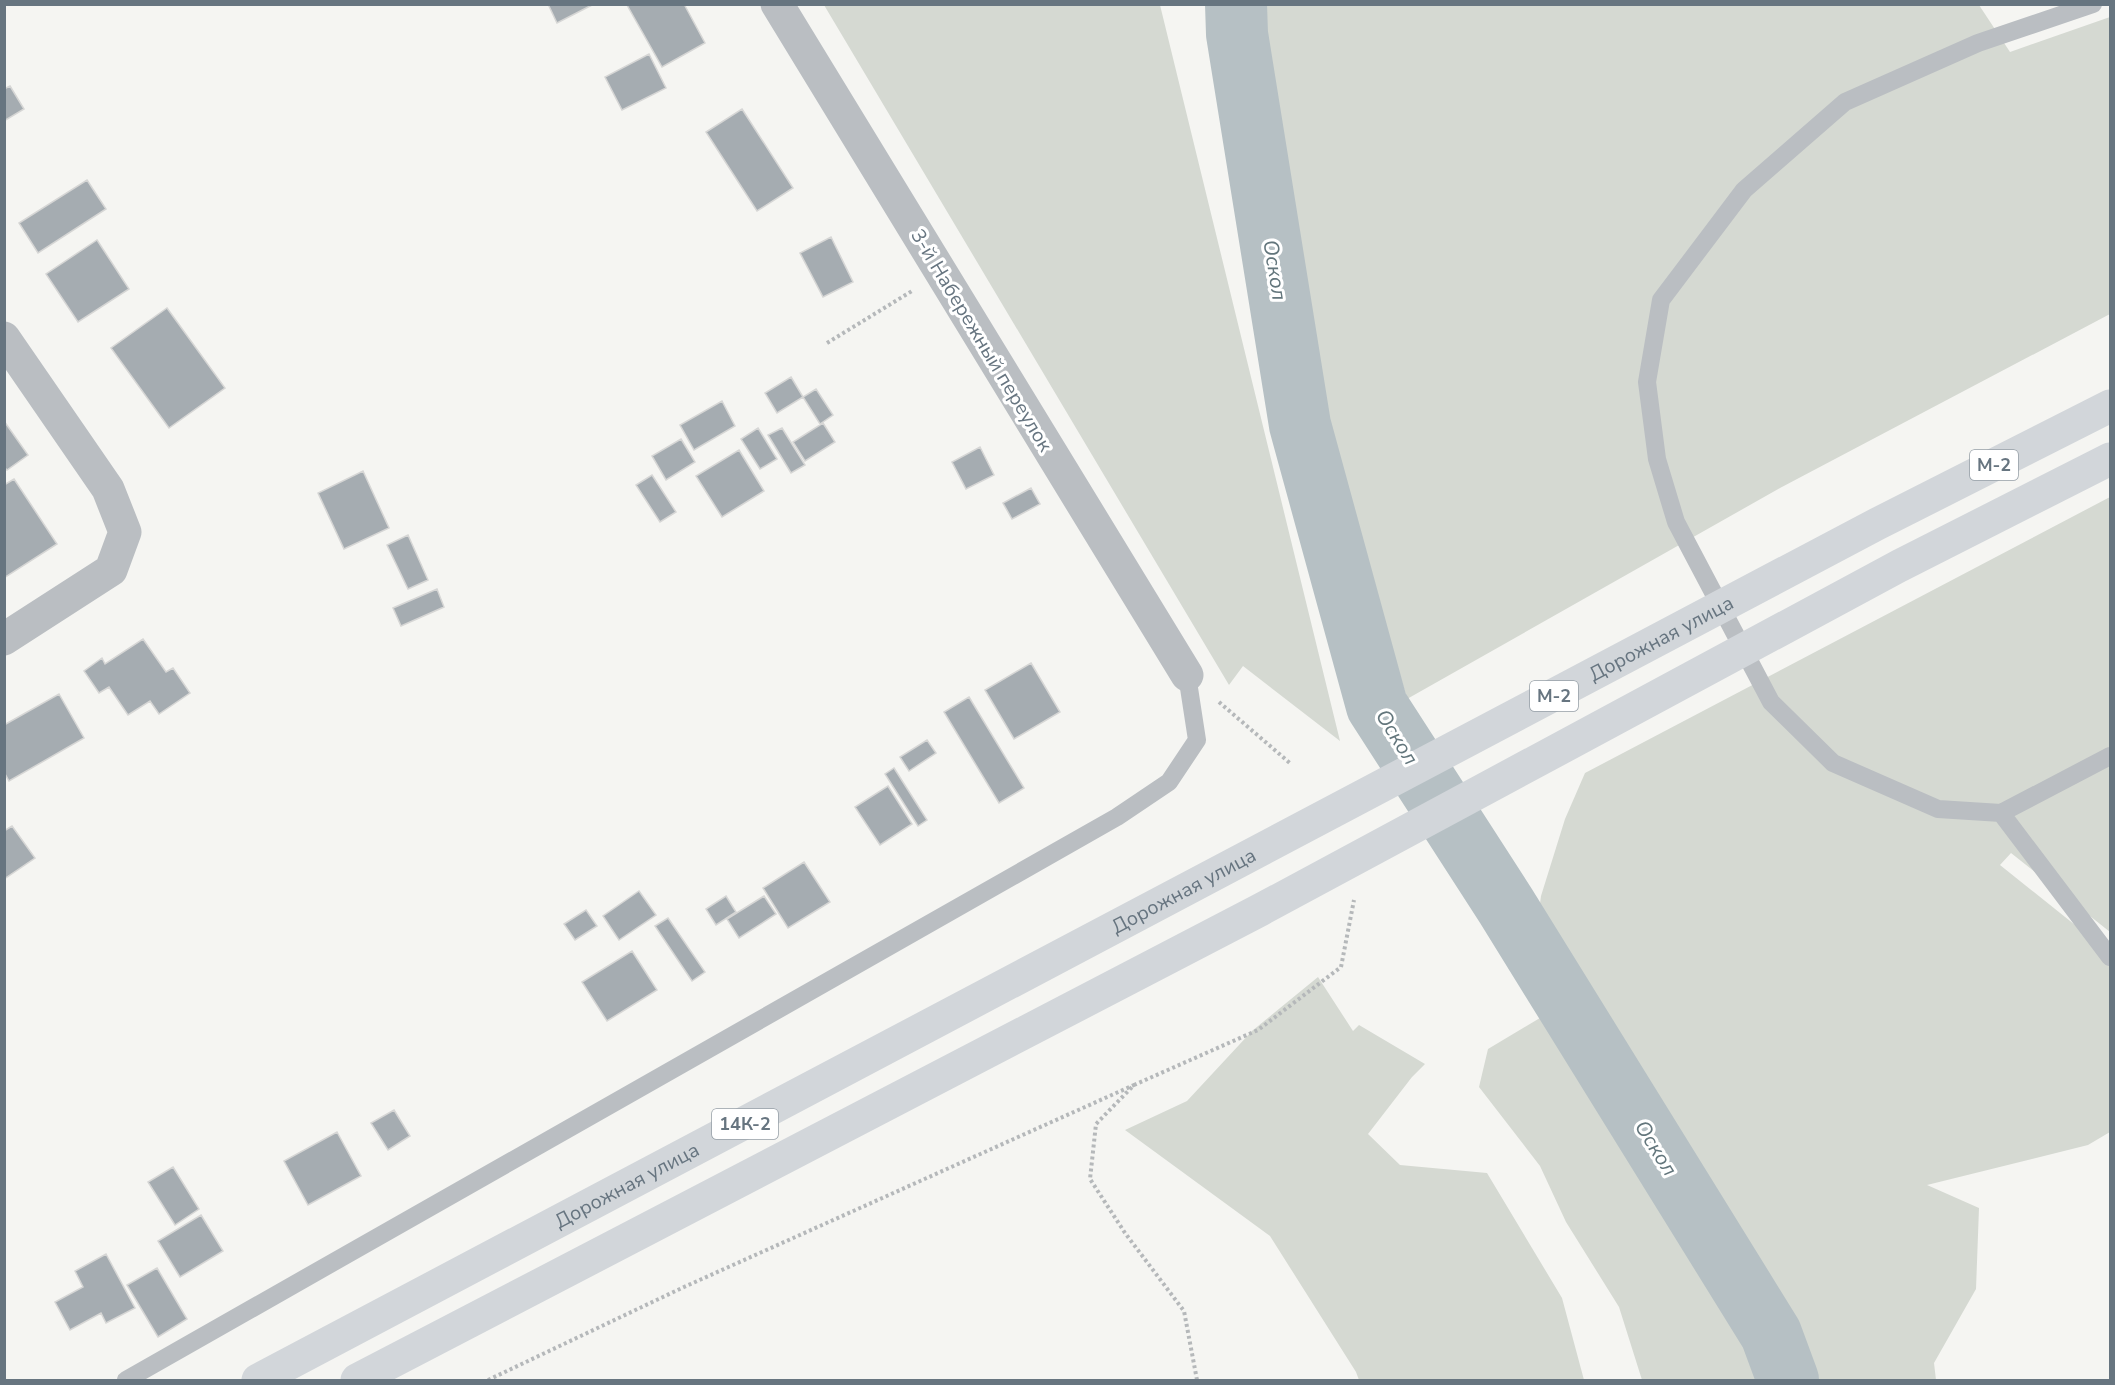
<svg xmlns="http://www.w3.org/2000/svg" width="2115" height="1385" font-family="'Nunito Sans',sans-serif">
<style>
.green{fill:#d5d9d2}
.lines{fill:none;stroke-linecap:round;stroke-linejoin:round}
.river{stroke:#b6c0c4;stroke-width:62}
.building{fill:#a5acb1;stroke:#d6d6d5;stroke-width:1.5}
.path{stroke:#b5b8ba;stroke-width:4;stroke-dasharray:3 3;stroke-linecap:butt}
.lane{stroke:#babec2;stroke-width:18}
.street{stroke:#babec2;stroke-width:33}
.primary{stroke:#d2d6da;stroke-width:33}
.labels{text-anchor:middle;stroke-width:6;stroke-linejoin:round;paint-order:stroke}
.shield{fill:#fff;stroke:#959ea6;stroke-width:1.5}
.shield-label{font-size:18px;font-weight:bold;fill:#677580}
.street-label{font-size:20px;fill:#677580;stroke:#fff}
.water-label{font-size:21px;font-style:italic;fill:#63767c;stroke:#fff}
</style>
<rect width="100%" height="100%" fill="#f5f5f2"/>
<path class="green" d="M 824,5 L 1160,5 L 1340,741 L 1243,666 L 1229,685 Z
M 1261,5 L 1979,5 L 2010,52 L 2110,17 L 2110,314 L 1780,488 L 1407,699 L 1310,368 L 1269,105 Z
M 2110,497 L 2110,932 L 2011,853 L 2000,865 L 2110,953 L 2110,1132 L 2088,1145 L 1927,1185 L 1979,1208 L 1976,1289 L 1934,1363 L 1936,1380 L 1800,1380 L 1782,1330 L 1535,942 L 1541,896 L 1565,819 L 1585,773 Z
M 1318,977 L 1353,1031 L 1359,1025 L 1425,1064 L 1412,1077 L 1368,1134 L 1400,1165 L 1487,1173 L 1562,1298 L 1584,1380 L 1359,1380 L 1356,1372 L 1270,1236 L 1125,1130 L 1187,1101 L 1252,1031 Z
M 1545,1015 L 1760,1363 L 1767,1380 L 1642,1380 L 1619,1307 L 1566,1222 L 1540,1166 L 1479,1087 L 1488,1049 Z"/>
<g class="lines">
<path class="river" d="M 1236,4 L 1237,34 L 1300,425 L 1377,706 L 1506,906 L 1771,1334 L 1788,1380"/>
</g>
<path class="building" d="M 548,4 L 594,4 L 557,23 Z
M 684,4 L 705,43 L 662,67 L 627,5 Z
M 649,54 L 666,88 L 622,110 L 605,77 Z
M 10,86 L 24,109 L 4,121 L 4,89 Z
M 742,109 L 793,188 L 757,211 L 706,132 Z
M 87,180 L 106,209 L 38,253 L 19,223 Z
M 831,237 L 853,282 L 823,297 L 800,253 Z
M 97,240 L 129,289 L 78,322 L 46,274 Z
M 167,308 L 225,388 L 169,428 L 111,348 Z
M 791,377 L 803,397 L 777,413 L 765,393 Z
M 816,389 L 833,415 L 820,424 L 803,397 Z
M 722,401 L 735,426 L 694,450 L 680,425 Z
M 4,421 L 28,455 L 7,470 L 4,467 Z
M 823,423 L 835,442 L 805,461 L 793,442 Z
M 758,428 L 777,459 L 760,469 L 741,439 Z
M 782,428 L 805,465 L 791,473 L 768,435 Z
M 681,439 L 695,462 L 666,480 L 652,456 Z
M 980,447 L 994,475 L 966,489 L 952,462 Z
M 739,450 L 764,491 L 722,517 L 696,476 Z
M 363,471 L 389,528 L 344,549 L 318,493 Z
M 652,475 L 676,512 L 660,522 L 636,485 Z
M 14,479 L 57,544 L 4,578 L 4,485 Z
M 1031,488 L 1040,504 L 1012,519 L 1003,503 Z
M 408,535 L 428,580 L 408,589 L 387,545 Z
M 437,589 L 444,607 L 401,626 L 393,608 Z
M 143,639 L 166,672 L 173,668 L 190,693 L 159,714 L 150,701 L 128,715 L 109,687 L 99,693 L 84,671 L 102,658 L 105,664 Z
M 1031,663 L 1060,712 L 1014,739 L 985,690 Z
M 59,694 L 84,738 L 9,781 L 4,772 L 4,725 Z
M 969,697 L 1024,788 L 999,803 L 944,712 Z
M 927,740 L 936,753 L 909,771 L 900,757 Z
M 894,768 L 927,820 L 918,826 L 885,774 Z
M 888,786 L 912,824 L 880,845 L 855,807 Z
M 12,826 L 35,858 L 4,879 L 4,831 Z
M 804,862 L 830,902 L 788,928 L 763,888 Z
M 639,891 L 656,915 L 619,940 L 603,916 Z
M 726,896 L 736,912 L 716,925 L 706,909 Z
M 764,896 L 776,914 L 739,938 L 727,919 Z
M 586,910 L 597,926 L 575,940 L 564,924 Z
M 668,918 L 705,972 L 692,981 L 655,926 Z
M 632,951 L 657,990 L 607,1021 L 582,982 Z
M 394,1110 L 410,1136 L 388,1150 L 371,1123 Z
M 337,1132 L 361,1176 L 308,1205 L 284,1161 Z
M 173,1167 L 199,1209 L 175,1225 L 148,1182 Z
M 201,1215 L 223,1251 L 180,1277 L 158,1241 Z
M 106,1254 L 135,1308 L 106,1323 L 101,1313 L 70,1330 L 55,1302 L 83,1287 L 75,1271 Z
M 157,1268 L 187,1319 L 158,1337 L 127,1285 Z"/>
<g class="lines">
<path class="path" d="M 827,343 L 912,291
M 1219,702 L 1291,764
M 488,1380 L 684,1287 L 1134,1085
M 1197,1380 L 1184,1311 L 1125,1233 L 1090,1179 L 1096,1124 L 1134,1085 L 1258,1030 L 1341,967 L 1354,900"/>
<path class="lane" d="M 2093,4 L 1978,43 L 1845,102 L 1744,190 L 1661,300 L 1647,382 L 1657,459 L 1676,522 L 1771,702 L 1833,763 L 1938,809 L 2001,813 L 2110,957
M 2001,813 L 2110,756
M 126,1380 L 1117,817 L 1169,782 L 1197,740 L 1187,675"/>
<path class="street" d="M 777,4 L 1187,675
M 4,338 L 108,489 L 125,532 L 111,570 L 4,639"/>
<g class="primary">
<path id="s1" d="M 258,1380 L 1877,524 L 2110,406"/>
<path d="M 357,1380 L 1260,910 L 1899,566 L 2110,459"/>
</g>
</g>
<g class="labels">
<g class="shield">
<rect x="1970" y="450" width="48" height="30" rx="4.5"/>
<rect x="1530" y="681" width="48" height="30" rx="4.5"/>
<rect x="712" y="1109" width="66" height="30" rx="4.5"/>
</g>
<g class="shield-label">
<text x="1994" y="471">М-2</text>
<text x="1554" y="702">М-2</text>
<text x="745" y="1130">14К-2</text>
</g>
<g class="street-label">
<text transform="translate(982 340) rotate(59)" y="7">3-й Набережный переулок</text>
<text dy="7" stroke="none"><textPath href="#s1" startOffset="1587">Дорожная улица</textPath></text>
<text dy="7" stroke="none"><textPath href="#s1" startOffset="1047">Дорожная улица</textPath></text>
<text dy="7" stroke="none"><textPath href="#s1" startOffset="417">Дорожная улица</textPath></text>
</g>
<g class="water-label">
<text transform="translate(1275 270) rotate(81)" y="7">Оскол</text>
<text transform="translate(1397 737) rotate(58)" y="7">Оскол</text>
<text transform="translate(1656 1148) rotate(58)" y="7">Оскол</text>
</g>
</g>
<rect width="2115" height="1385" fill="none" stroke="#677580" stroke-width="12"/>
</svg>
